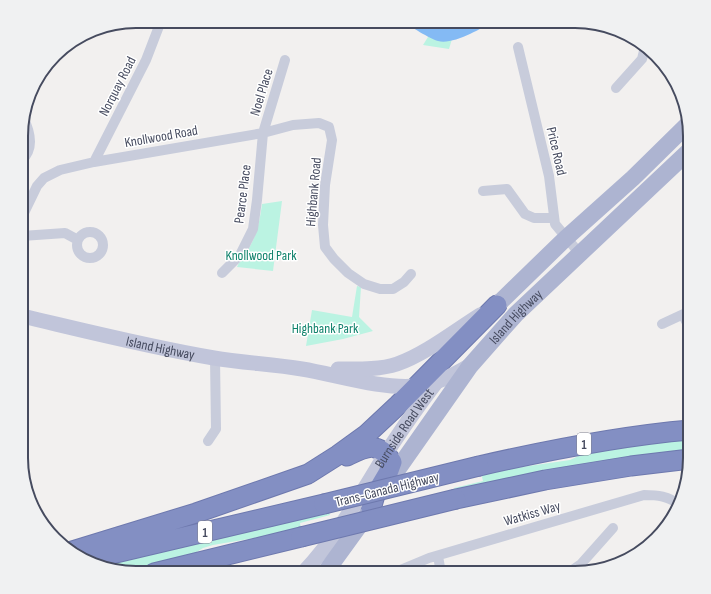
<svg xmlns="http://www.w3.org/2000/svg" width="711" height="594" font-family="'Sofia Sans Condensed',sans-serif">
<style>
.green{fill:#bbf3e2}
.water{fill:#84baf4}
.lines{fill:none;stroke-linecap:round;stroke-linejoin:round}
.highway-casing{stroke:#6e79ae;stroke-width:21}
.street{stroke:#c8ccdb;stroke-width:10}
.secondary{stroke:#c1c5da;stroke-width:15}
.primary{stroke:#adb4d1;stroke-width:17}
.highway{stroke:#838fc3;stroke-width:19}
.highway-bridge-casing{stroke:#6e79ae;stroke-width:21;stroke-linecap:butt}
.highway-bridge{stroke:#838fc3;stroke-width:19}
.labels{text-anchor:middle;stroke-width:3;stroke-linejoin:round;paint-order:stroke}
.shield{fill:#fff;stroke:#7e818f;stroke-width:1}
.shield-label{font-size:13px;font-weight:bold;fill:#464b5f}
.street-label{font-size:14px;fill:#464b5f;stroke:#fff}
.park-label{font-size:14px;fill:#0f826b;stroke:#fff}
.rim{fill:none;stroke:#464b5f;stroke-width:2}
</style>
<rect width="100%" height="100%" fill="#f2f0ef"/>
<path class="green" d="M 428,37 L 452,39 L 449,49 L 423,45 Z
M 282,201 L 273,271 L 237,267 C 240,260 245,254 249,248 C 257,234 260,220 262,204 Z
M 357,286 L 361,287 L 359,317 L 373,331 L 343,339 L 306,346 L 312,310 L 352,317 Z
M 690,437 L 690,450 C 610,456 532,475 454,493 L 454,488 L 483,481 L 481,473 L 570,460 L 589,451 Z
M 328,510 L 330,515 L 300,523 L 301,529 L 284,533 L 213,545 L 203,548 L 192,555 L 124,572 L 97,565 Z"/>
<path class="water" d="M 402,21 L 493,21 C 481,29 453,45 438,41 C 430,39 410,26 402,21 Z"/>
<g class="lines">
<defs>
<path id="highway" d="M 347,456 C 366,447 378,440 392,462 L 388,473 L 375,495 L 371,509
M 479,466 C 549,450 619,436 690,430
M 456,499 L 545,480 L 631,466 L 690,459
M 72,551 L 196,513 L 308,474 L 338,455 L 367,434 L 398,405 L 497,305
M 86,560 L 324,504
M 154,573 L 301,537"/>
</defs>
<use href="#highway" class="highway-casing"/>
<path class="street" d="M 518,47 L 549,176 L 555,224 L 580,254
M 616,88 L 642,59 L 645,47
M 22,160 C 35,148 30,131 23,117
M 94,162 L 146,60 L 161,21
M 483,191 L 507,189 L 525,214 L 534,218 L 554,218
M 22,217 L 37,186 L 44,178 L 60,170 L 94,162 L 263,133 L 293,125 L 319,123 L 329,127 L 332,140 L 325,185 L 323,225 L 325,247 L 334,259 L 348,273 L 364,284 L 380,289 L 393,289 L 404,282 L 411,274
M77 245a13 13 0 1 1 26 0a13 13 0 1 1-26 0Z
M 22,236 L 65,233 L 78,240
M 222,273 L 240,255 L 253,229 L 257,200 L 263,133 L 285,60
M 683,315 L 690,329
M 662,324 L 690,311
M 208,441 L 216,429 L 215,358
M 438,556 L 441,573
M 393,573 L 429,558 L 644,495 C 657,495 669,496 679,505
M 469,573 L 476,573
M 568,573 L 581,564 L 613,528"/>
<g class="secondary">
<path id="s1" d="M 22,316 C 86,331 149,347 214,358 C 243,363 273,364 302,369 C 338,375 379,389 416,386 C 436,384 452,376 469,366"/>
<path d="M 338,369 C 357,369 379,370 397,364 C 424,355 456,330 480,315"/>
<path id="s2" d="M 303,573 C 336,538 360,496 385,455 C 402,429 419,404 438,380"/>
</g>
<g class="primary">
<path d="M 497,305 L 566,238 L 633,178 L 688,124"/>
<path id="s3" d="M 388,483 L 470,366 L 516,314 L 690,150"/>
<path d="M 325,573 L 367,515"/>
</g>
<use href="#highway" class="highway"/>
<defs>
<path id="highway-bridge" d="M 324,504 L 479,466
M 301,537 L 456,499"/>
</defs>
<use href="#highway-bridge" class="highway-bridge-casing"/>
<use href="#highway-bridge" class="highway-bridge"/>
</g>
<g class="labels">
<g class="shield">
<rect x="577" y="433" width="14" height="22" rx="3"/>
<rect x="198" y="521" width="14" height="22" rx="3"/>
</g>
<g class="shield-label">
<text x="584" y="449">1</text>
<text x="205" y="537">1</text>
</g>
<g class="street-label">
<text transform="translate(117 86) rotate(-63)" y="5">Norquay Road</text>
<text transform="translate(261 92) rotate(-73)" y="5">Noel Place</text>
<text transform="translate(161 136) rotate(-10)" y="5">Knollwood Road</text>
<text transform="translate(557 151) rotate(77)" y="5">Price Road</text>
<text transform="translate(313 192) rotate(-85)" y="5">Highbank Road</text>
<text transform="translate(242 194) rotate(-83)" y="5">Pearce Place</text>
<text dy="5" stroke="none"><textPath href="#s3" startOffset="210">Island Highway</textPath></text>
<text dy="5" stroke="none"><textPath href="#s1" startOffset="142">Island Highway</textPath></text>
<text dy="5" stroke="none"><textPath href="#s2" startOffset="177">Burnside Road West</textPath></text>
<text transform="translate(387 489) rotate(-14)" y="5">Trans-Canada Highway</text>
<text transform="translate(532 513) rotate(-16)" y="5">Watkiss Way</text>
</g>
<g class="park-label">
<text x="261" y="260">Knollwood Park</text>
<text x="325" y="333">Highbank Park</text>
</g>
</g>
<path d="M0 0H711V594H0ZM136 28H575A108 108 0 0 1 683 136V458A108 108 0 0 1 575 566H136A108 108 0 0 1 28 458V136A108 108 0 0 1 136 28Z" fill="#f0f1f2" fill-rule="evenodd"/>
<path class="rim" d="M136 28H575A108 108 0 0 1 683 136V458A108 108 0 0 1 575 566H136A108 108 0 0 1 28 458V136A108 108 0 0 1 136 28Z"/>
</svg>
